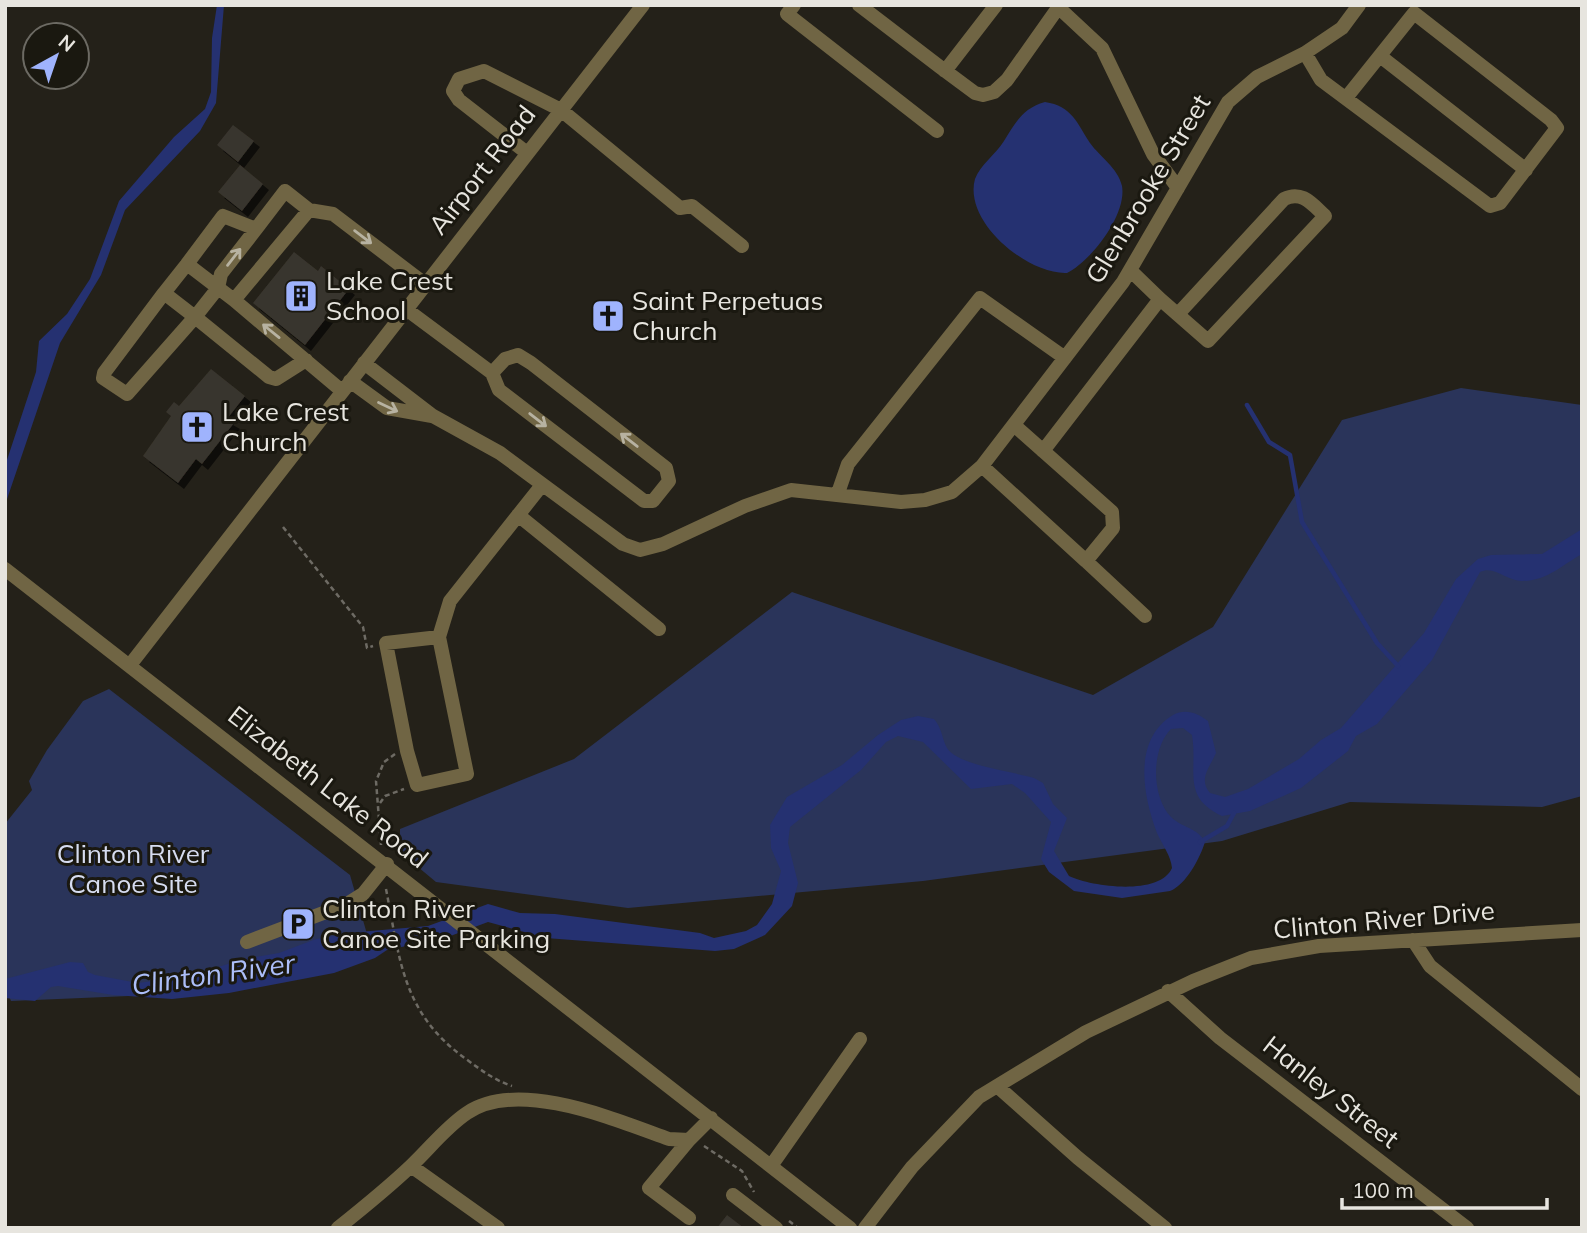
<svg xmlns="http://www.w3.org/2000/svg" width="1587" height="1233" font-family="Mulish,sans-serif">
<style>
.green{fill:#2a345a}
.water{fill:#253171}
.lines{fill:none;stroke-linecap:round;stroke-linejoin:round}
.stream{stroke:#253171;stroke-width:4.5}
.building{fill:#39352d;filter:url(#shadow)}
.path{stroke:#6e6b64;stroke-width:2.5;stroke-dasharray:5 3.5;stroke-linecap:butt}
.minor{stroke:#706544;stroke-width:14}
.oneway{stroke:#b7b2a1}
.labels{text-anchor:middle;stroke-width:6;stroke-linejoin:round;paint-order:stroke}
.street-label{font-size:26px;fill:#e7e5df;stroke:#1a1810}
.poi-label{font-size:26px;fill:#e7e5df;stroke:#1a1810;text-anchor:start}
.park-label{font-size:26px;fill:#d6dcf0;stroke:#1a1810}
.water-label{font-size:28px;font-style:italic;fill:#acbef8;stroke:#1a1810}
</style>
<defs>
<filter id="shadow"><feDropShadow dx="6" dy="6" stdDeviation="0" flood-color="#0009"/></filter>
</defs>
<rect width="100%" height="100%" fill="#242119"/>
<path class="green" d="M 1461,388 L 1582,405 L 1582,796 L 1542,807 L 1350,802 L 1222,841 L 923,881 L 628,908 L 436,882 L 400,852 L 400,829 L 574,759 L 792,592 L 1093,695 L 1213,627 L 1342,420 Z
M 109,689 L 350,875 L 367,934 L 223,992 L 11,1001 L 5,987 L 5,824 L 32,790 L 29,781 L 47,750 L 83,701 Z"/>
<path class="water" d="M 217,5 L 224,5 L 216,103 L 200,131 L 125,210 L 101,275 L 60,343 L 5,505 L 5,466 L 36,372 L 39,341 L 67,314 L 90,279 L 119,201 L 174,137 L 205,109 L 211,92 L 212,38 Z
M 1045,102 C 1072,106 1077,123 1090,143 C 1100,157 1118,168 1122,186 C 1127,215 1091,261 1067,273 C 1028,275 963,222 975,179 C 980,165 996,154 1004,141 C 1016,122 1023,108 1045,102 Z
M 1582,529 L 1582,554 C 1562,565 1547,581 1522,581 C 1506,581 1495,565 1480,572 L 1432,660 L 1377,724 L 1356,736 L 1348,751 L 1301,788 L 1250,811 L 1222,816 C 1181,797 1198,771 1192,735 L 1183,728 L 1171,729 C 1151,749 1151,796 1171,817 C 1182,828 1197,827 1205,842 C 1200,858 1186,885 1170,891 L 1122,898 L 1074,891 L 1049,872 L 1041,859 L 1051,822 L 1025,793 L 1012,784 L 971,789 L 923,742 L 898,736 L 886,742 L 861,770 L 790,827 L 788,843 L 798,883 L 792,906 L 765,935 L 734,949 L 715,951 L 546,938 L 488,922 L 445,938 L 387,950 L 375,958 L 334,973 L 229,993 L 172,999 L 113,995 L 58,986 L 51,987 L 35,1001 L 5,998 L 5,979 L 70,962 L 83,963 L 88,972 L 95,975 L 138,983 L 191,976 L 243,959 L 279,953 L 316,939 L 359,932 L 428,926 L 488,904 L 520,913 L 555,914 L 700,933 L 714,938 L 746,931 L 757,925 L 772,904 L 781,871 L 771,848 L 770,825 L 787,797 L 842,765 L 878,735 L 901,720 L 918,716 L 934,719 C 942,728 942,739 947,748 C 957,765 1015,772 1034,778 L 1043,783 L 1053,804 L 1067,818 L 1054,851 L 1069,876 C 1092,887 1160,896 1172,868 C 1171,856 1162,844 1157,833 C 1143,796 1132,740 1173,715 C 1185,708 1198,713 1208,721 L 1216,753 C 1210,767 1198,779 1210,793 L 1225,797 L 1248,789 L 1299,759 L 1321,740 L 1341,728 L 1424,633 L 1456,579 L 1478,559 L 1491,555 L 1542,554 Z"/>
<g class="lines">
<path class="stream" d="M 1247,405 L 1269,442 L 1290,455 L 1302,522 L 1377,643 L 1398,666
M 1200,842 L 1227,826 L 1234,813"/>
</g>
<path class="building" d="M 233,125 L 254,141 L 238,162 L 217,145 Z
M 240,165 L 263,184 L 242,211 L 218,192 Z
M 294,252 L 318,271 L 321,266 L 349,289 L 305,345 L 253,303 Z
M 211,369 L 245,396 L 227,419 L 234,423 L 202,464 L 196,459 L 178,483 L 143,456 L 171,416 L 166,412 L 174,402 L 179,406 Z
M 727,1215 L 744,1228 L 717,1228 Z"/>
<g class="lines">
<path class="path" d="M 283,527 L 363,627 L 367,648 L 373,646
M 380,803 L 385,796 L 404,789
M 381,845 L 376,781 L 384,762 L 395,754
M 386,889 C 400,960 402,1013 466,1059 C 481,1070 494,1080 512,1086
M 704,1146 L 742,1171 L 754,1192
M 789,1221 L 798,1228"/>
<path class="minor" d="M 794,5 L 787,14 L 937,131
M 859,5 L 940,67 L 975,93 L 983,95 L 994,92 L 1007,80 L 1060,5
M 1058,7 L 1102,48 L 1153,154 L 1178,188
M 1305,53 L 1321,80 L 1490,206 L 1500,203 L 1557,128 L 1551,120 L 1414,13 L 1346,98
M 1380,56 L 1526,170
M 945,71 L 996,5
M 527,153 L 459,100 L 453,91 L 459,79 L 484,71 L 561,110 L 680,208 L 692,206 L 742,246
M 187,264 L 223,216 L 256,229 L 285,191 L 309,210
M 164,293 L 104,373 L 103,378 L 127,394 L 195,317 L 269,377 L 276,379 L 306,360
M 1160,299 L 1208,341 L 1325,216 C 1312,204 1302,190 1284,199 L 1178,314
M 234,300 L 187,264 L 164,293 L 195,317 L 218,288 L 221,274 L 256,229
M 406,309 L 492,373 L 499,390 L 644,501 L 653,501 L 669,481 L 666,468 L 531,363 L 518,355 L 505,359 L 492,373
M 364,363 L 433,416 L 500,453 L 623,544 L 640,550 L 663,544 L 745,506 L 791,490 L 901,502 L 925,500 L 952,492 L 982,466 L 1123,282 L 1228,102 L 1257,77 L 1305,53 L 1342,28 L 1359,5
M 350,381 L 387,408 L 432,416
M 342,391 L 234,300 L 309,210 L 333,214 L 425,284
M 1043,451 L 1160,299 L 1131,271
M 982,466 L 1086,561 L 1113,528 L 1112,512 L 1014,425
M 838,493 L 848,464 L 980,298 L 1065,358
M 518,515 L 659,629
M 1086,561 L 1145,616
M 5,569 L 850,1228
M 439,637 L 386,643 L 407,751 L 417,785 L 467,774 L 439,637 L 450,601 L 542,485
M 130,665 L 643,5
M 1413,940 L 1430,966 L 1582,1089
M 247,942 L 347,904 L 363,894 L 387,864
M 1168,991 L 1220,1038 L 1467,1228
M 997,1086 L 1078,1158 L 1165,1228
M 689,1140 L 649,1188 L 689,1218
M 411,1166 L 498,1228
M 771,1166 L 860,1039
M 733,1195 L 776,1228
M 338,1228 C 363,1208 389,1187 412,1165 C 430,1148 446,1127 467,1113 C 518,1078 616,1120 669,1139 L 689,1140 L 711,1118
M 865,1228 L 912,1167 L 979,1097 L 1086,1032 L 1193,981 L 1251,958 L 1319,946 L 1582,930"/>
</g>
<defs><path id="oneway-shaft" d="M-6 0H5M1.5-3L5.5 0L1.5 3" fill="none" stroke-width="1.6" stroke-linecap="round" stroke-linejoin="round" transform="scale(1.75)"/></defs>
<g class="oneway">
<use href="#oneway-shaft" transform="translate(363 237) rotate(37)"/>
<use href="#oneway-shaft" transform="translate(234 257) rotate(-52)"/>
<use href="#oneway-shaft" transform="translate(271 331) rotate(-141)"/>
<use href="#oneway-shaft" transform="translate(388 407) rotate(25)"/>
<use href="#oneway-shaft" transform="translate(538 420) rotate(38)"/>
<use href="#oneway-shaft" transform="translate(629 440) rotate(-142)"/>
</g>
<defs>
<symbol id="building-square" viewBox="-11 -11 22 22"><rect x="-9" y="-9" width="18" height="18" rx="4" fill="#9fb3fd" stroke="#1a1810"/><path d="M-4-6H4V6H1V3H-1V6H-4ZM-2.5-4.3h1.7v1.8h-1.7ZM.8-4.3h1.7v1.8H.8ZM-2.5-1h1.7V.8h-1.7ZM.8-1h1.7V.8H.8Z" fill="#111"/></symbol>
<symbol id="church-square" viewBox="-11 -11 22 22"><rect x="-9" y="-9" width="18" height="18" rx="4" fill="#9fb3fd" stroke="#1a1810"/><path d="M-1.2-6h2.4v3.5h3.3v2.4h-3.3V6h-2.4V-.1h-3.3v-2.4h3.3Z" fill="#111"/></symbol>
<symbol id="parking-square" viewBox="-11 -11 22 22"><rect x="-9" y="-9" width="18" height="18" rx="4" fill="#9fb3fd" stroke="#1a1810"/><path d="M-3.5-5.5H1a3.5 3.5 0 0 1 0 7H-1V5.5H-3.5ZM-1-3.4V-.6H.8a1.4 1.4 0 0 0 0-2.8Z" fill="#111"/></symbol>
</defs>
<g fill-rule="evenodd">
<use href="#building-square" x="282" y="277" width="38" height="38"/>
<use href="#church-square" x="589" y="297" width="38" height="38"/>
<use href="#church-square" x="178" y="408" width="38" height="38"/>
<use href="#parking-square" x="279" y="905" width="38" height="38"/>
</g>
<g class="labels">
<g class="street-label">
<text transform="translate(482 170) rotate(-52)" y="9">Airport Road</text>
<text transform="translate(1148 189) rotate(-59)" y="9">Glenbrooke Street</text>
<text transform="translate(328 787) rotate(38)" y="9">Elizabeth Lake Road</text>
<text transform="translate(1384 920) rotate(-5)" y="9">Clinton River Drive</text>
<text transform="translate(1331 1092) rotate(38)" y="9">Hanley Street</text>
</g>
<g class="poi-label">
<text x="326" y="290">Lake Crest<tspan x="326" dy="30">School</tspan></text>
<text x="632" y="310">Saint Perpetuas<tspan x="632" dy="30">Church</tspan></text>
<text x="222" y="421">Lake Crest<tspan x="222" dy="30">Church</tspan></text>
<text x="322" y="918">Clinton River<tspan x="322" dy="30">Canoe Site Parking</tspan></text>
</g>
<g class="park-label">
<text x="133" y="863">Clinton River<tspan x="133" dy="30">Canoe Site</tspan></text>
</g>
<g class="water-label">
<text transform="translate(213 974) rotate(-8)" y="10">Clinton River</text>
</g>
</g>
<rect width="1587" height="1233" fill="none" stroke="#e7e5df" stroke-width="14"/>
<g transform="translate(56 56) rotate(40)"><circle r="33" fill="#1a1810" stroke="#6c6a63" stroke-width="2"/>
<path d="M0-5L12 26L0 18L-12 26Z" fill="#9fb3fd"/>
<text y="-10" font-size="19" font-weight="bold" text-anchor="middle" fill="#e7e5df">N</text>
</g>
<path d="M1342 1198v10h205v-10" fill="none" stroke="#e7e5df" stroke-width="3.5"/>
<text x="1352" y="1198" font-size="21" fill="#e7e5df" stroke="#1a1810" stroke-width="5" paint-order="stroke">100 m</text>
</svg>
